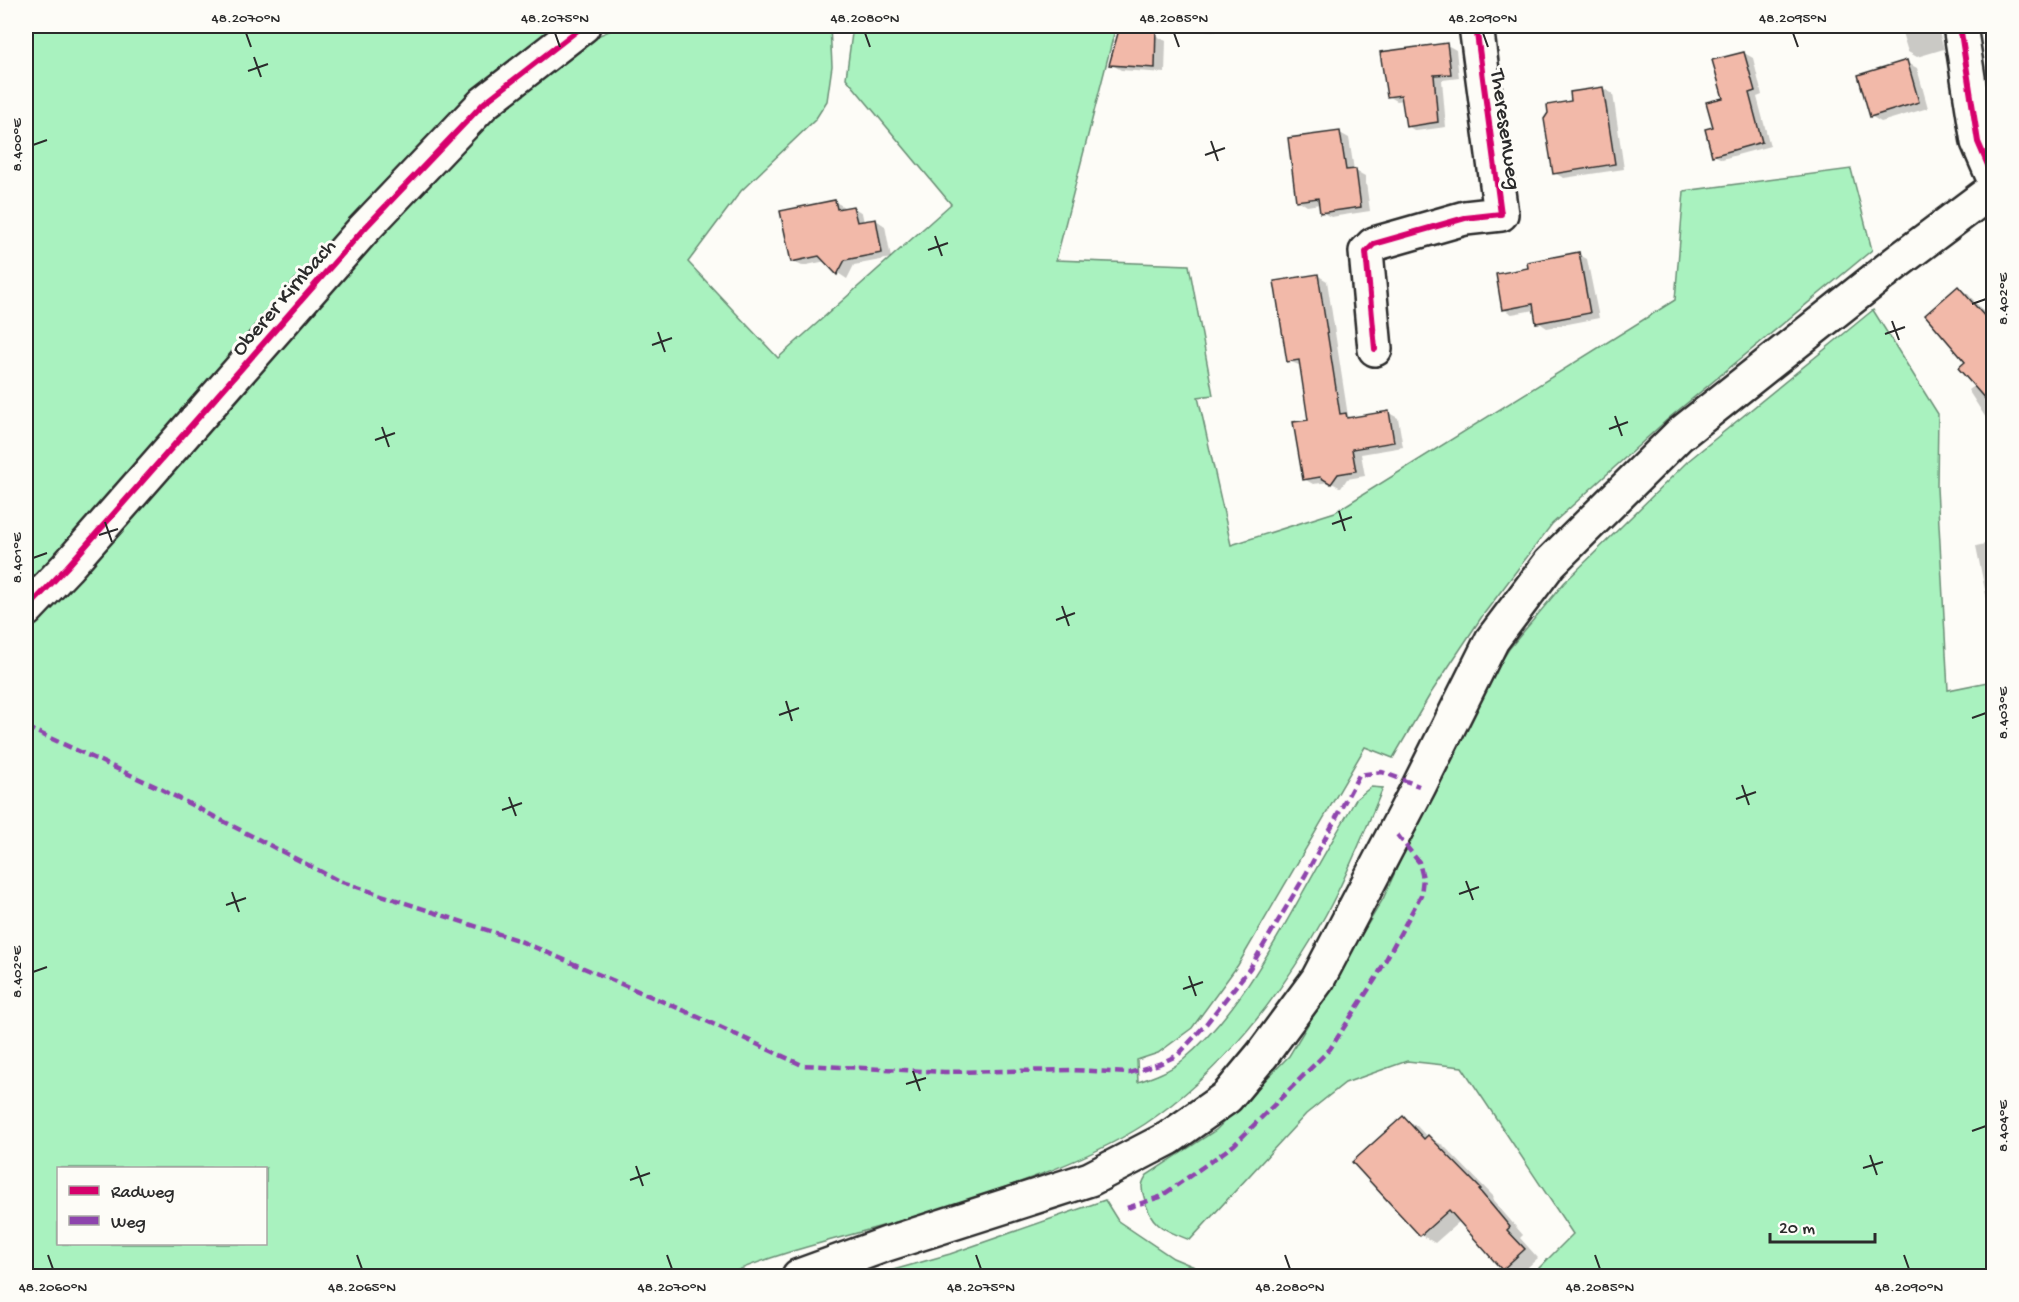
<svg xmlns="http://www.w3.org/2000/svg" width="2019" height="1302" font-family="'Gochi Hand',sans-serif">
<style>
.green{fill:#a9f2bf;stroke:#6a8e75;stroke-width:1.5;fill-rule:evenodd}
.shadow{fill:#0003}
.building{fill:#f2b9a9;stroke:#2b2b2b;stroke-width:1.5}
.lines{fill:none;stroke-linecap:round;stroke-linejoin:round}
.minor-casing{stroke:#2b2b2b;stroke-width:38}
.major-casing{stroke:#2b2b2b;stroke-width:38}
.minor{stroke:#fdfcf7;stroke-width:33}
.major{stroke:#fdfcf7;stroke-width:33}
.quiet{stroke:#8e44ad;stroke-width:4.5;stroke-dasharray:9 4.5;stroke-linecap:butt}
.cycleway-casing{stroke:#fdfcf7;stroke-width:10}
.cycleway{stroke:#d6006c;stroke-width:6}
.ticks{fill:none;stroke:#2b2b2b;stroke-width:2}
.labels{text-anchor:middle;stroke-width:6;stroke-linejoin:round;paint-order:stroke}
.street-label{font-size:22px;fill:#2b2b2b;stroke:#fdfcf7}
.neatline{fill:none;stroke:#2b2b2b;stroke-width:2}
.ticks-label{font-size:15px;text-anchor:middle;fill:#2b2b2b}
</style>
<rect width="100%" height="100%" fill="#fdfcf7"/>
<filter id="ink" filterUnits="userSpaceOnUse"><feTurbulence type="fractalNoise" baseFrequency=".0167" numOctaves="2"/><feDisplacementMap in="SourceGraphic" scale="12" xChannelSelector="R" yChannelSelector="G"/><feConvolveMatrix kernelMatrix="1 2 1 2 8 2 1 2 1" color-interpolation-filters="sRGB"/></filter>
<g filter="url(#ink)">
<path class="green" d="M 26,26 L 563,26 L 26,601 Z
M 621,26 L 830,26 L 832,66 L 827,101 L 815,120 L 741,191 L 688,262 L 778,358 L 951,204 L 846,78 L 853,26 L 929,26 L 930,29 L 953,26 L 1116,26 L 1056,260 L 1189,265 L 1213,395 L 1198,397 L 1231,545 L 1335,512 L 1675,300 L 1684,191 L 1851,169 L 1872,250 L 1669,418 L 1552,524 L 1483,615 L 1431,693 L 1393,758 L 1365,747 L 1238,965 L 1192,1028 L 1158,1053 L 1137,1060 L 1138,1082 C 1153,1077 1170,1071 1183,1060 C 1235,1016 1269,953 1302,894 C 1319,863 1338,831 1356,799 L 1371,787 L 1383,788 C 1365,830 1347,877 1325,916 C 1281,996 1221,1073 1145,1124 C 1080,1166 984,1195 910,1218 C 847,1237 783,1250 724,1276 L 26,1276 L 26,625 L 481,117 L 587,36 L 595,37 ZM 58,1168 L 266,1168 L 266,1244 L 58,1244 Z
M 1873,310 L 1938,414 L 1937,488 L 1948,690 L 1993,681 L 1993,1276 L 1531,1276 L 1573,1234 L 1462,1067 L 1407,1061 L 1345,1083 L 1306,1114 L 1190,1240 C 1164,1230 1150,1226 1144,1197 C 1141,1188 1141,1183 1147,1175 L 1216,1130 L 1289,1056 L 1383,899 L 1463,720 L 1509,649 L 1564,583 L 1688,461 Z
M 1105,1200 L 1118,1221 L 1173,1258 L 1216,1276 L 872,1276 L 950,1254 Z"/>
<path class="shadow" d="M 1164,26 L 1220,26 L 1220,31 L 1169,28 Z
M 1900,26 L 1937,26 L 1944,49 L 1917,57 L 1908,52 Z
M 1155,35 L 1166,41 L 1165,73 L 1121,70 L 1111,64 Z
M 1447,45 L 1456,50 L 1459,78 L 1442,80 L 1446,127 L 1416,131 L 1407,126 L 1404,100 L 1397,101 L 1388,96 Z
M 1744,53 L 1753,58 L 1762,95 L 1757,97 L 1770,146 L 1722,159 L 1714,155 L 1715,128 L 1724,99 Z
M 1906,62 L 1917,68 L 1928,108 L 1881,122 L 1871,116 Z
M 1603,88 L 1613,94 L 1624,169 L 1564,178 L 1554,173 L 1573,102 Z
M 1340,133 L 1349,138 L 1354,170 L 1365,176 L 1370,211 L 1331,217 L 1321,212 L 1320,204 L 1307,206 L 1298,200 Z
M 834,201 L 844,207 L 845,209 L 853,207 L 862,213 L 864,222 L 876,220 L 885,226 L 891,258 L 854,265 L 847,279 L 838,273 L 826,261 L 802,266 L 792,261 Z
M 1578,254 L 1587,259 L 1599,318 L 1547,328 L 1538,322 L 1535,310 L 1512,314 L 1503,309 Z
M 1317,275 L 1327,281 L 1348,416 L 1353,419 L 1389,413 L 1398,418 L 1403,447 L 1361,454 L 1365,476 L 1347,479 L 1341,488 L 1330,482 L 1313,484 L 1304,479 L 1310,421 L 1301,366 L 1289,361 Z
M 1958,288 L 1968,294 L 1994,323 L 1994,332 Z
M 1994,358 L 1994,419 L 1991,421 L 1986,418 L 1968,390 L 1975,385 Z
M 1994,542 L 1994,634 L 1976,546 Z
M 1403,1118 L 1417,1126 L 1428,1138 L 1443,1145 L 1494,1197 L 1492,1199 L 1523,1235 L 1520,1238 L 1538,1258 L 1518,1276 L 1503,1269 L 1460,1221 L 1435,1243 L 1421,1235 L 1354,1162 Z"/>
<path class="building" d="M 1120,26 L 1156,26 L 1155,68 L 1109,65 Z
M 1447,43 L 1451,74 L 1434,75 L 1438,122 L 1406,127 L 1401,95 L 1387,97 L 1380,52 Z
M 1744,52 L 1755,91 L 1749,93 L 1762,142 L 1712,156 L 1705,129 L 1713,127 L 1706,102 L 1723,98 L 1712,60 Z
M 1907,60 L 1919,102 L 1870,117 L 1858,75 Z
M 1603,87 L 1615,164 L 1553,174 L 1544,119 L 1548,113 L 1547,105 L 1571,101 L 1570,92 Z
M 1340,131 L 1346,170 L 1356,169 L 1361,207 L 1320,213 L 1318,198 L 1296,201 L 1288,138 Z
M 835,200 L 837,209 L 853,206 L 857,222 L 876,219 L 882,253 L 845,260 L 837,275 L 819,256 L 791,262 L 780,211 Z
M 1579,252 L 1590,313 L 1536,323 L 1533,304 L 1502,310 L 1496,274 L 1528,268 L 1527,262 Z
M 1318,274 L 1340,414 L 1346,413 L 1347,418 L 1389,411 L 1394,442 L 1352,449 L 1356,471 L 1338,474 L 1331,484 L 1320,477 L 1303,480 L 1293,422 L 1308,420 L 1299,360 L 1287,362 L 1274,281 Z
M 1958,286 L 1994,327 L 1994,409 L 1958,368 L 1965,362 L 1925,315 Z
M 1403,1116 L 1424,1139 L 1428,1135 L 1481,1189 L 1479,1190 L 1510,1227 L 1507,1230 L 1525,1249 L 1502,1270 L 1449,1210 L 1420,1236 L 1352,1162 Z"/>
<g class="lines">
<defs>
<path id="minor" d="M 1960,26 L 1978,142 L 1994,179
M 1375,349 L 1366,252 L 1374,244 L 1465,218 L 1501,214 L 1476,26
M 26,610 L 67,567 L 363,230 L 484,103 L 583,26"/>
<path id="major" d="M 799,1276 L 887,1244 L 1090,1179 L 1169,1138 L 1227,1097 L 1262,1055 L 1318,979 L 1419,786 L 1492,640 L 1550,563 L 1679,435 L 1897,262 L 1994,189"/>
</defs>
<use href="#minor" class="minor-casing"/>
<use href="#major" class="major-casing"/>
<use href="#minor" class="minor"/>
<use href="#major" class="major"/>
<path class="quiet" d="M 26,727 L 159,788 L 339,881 L 520,941 L 685,1011 L 802,1065 L 944,1072 L 1072,1070 L 1129,1073 L 1159,1064 L 1178,1055 L 1206,1024 L 1250,968 L 1306,874 L 1359,775 L 1382,772 L 1419,786
M 1127,1208 L 1160,1197 L 1234,1145 L 1330,1049 L 1376,978 L 1421,895 L 1423,878 L 1419,862 L 1395,832"/>
<defs>
<path id="cycleway" d="M 1960,26 L 1978,142 L 1994,179
M 1375,349 L 1366,252 L 1374,244 L 1465,218 L 1501,214 L 1476,26
M 26,610 L 67,567 L 363,230 L 484,103 L 583,26"/>
</defs>
<use href="#cycleway" class="cycleway-casing"/>
<use href="#cycleway" class="cycleway"/>
</g>
</g>
<path class="ticks" d="M 246,33 L 251,47M 555,33 L 560,47M 865,33 L 870,47M 1174,33 L 1179,47M 1483,33 L 1488,47M 1793,33 L 1798,47M 254,57 L 261,77M 248,71 L 268,64M 1211,141 L 1218,161M 33,145 L 47,140M 1205,155 L 1225,148M 935,236 L 942,256M 928,250 L 948,243M 1972,304 L 1986,299M 1892,321 L 1899,340M 658,332 L 665,352M 1885,334 L 1905,327M 652,345 L 672,338M 1615,416 L 1622,436M 382,427 L 389,447M 1609,429 L 1628,422M 375,440 L 395,433M 1339,511 L 1345,531M 105,522 L 112,542M 1332,524 L 1352,517M 99,535 L 118,529M 33,558 L 47,553M 1062,606 L 1069,626M 1056,620 L 1075,613M 786,701 L 792,721M 779,715 L 799,708M 1972,718 L 1986,713M 1742,785 L 1749,805M 509,797 L 516,816M 1736,799 L 1756,792M 502,810 L 522,803M 1466,881 L 1473,900M 232,892 L 239,912M 1459,894 L 1479,887M 226,905 L 246,898M 33,972 L 47,967M 1189,976 L 1196,996M 1183,989 L 1203,982M 913,1071 L 920,1091M 906,1084 L 926,1078M 1972,1131 L 1986,1126M 1870,1155 L 1877,1175M 636,1166 L 643,1186M 1863,1168 L 1883,1162M 630,1180 L 650,1173M 48,1255 L 53,1269M 357,1255 L 362,1269M 667,1255 L 672,1269M 976,1255 L 981,1269M 1285,1255 L 1290,1269M 1595,1255 L 1600,1269M 1904,1255 L 1909,1269"/>
<g class="labels">
<g class="street-label">
<text transform="translate(1508 129) rotate(82)" y="8">Theresenweg</text>
<text transform="translate(282 296) rotate(-49)" y="8">Oberer Kirnbach</text>
</g>
</g>
<rect width="2019" height="1302" fill="none" stroke="#fdfcf7" stroke-width="66"/>
<rect x="57" y="1167" width="210" height="78" fill="#fdfcf7" stroke="#a9a8a5" stroke-width="1.5"/>
<rect x="69" y="1186" width="30" height="9" fill="#d6006c" stroke="#a9a8a5" stroke-width="1.5"/>
<text x="111" y="1197" font-size="18" fill="#2b2b2b">Radweg</text>
<rect x="69" y="1216" width="30" height="9" fill="#8e44ad" stroke="#a9a8a5" stroke-width="1.5"/>
<text x="111" y="1227" font-size="18" fill="#2b2b2b">Weg</text>
<path d="M1770 1233v9h105v-9" fill="none" stroke="#2b2b2b" stroke-width="3"/>
<text x="1779" y="1233" font-size="18" fill="#2b2b2b" stroke="#fdfcf7" stroke-width="4.5" paint-order="stroke">20 m</text>
<rect x="33" y="33" width="1953" height="1236" class="neatline"/>
<g class="ticks-label">
<text x="246" y="22">48.2070°N</text>
<text x="555" y="22">48.2075°N</text>
<text x="865" y="22">48.2080°N</text>
<text x="1174" y="22">48.2085°N</text>
<text x="1483" y="22">48.2090°N</text>
<text x="1793" y="22">48.2095°N</text>
<text transform="translate(16 145) rotate(-90)" y="5">8.400°E</text>
<text transform="translate(2002 299) rotate(-90)" y="5">8.402°E</text>
<text transform="translate(16 558) rotate(-90)" y="5">8.401°E</text>
<text transform="translate(2002 713) rotate(-90)" y="5">8.403°E</text>
<text transform="translate(16 972) rotate(-90)" y="5">8.402°E</text>
<text transform="translate(2002 1126) rotate(-90)" y="5">8.404°E</text>
<text x="53" y="1291">48.2060°N</text>
<text x="362" y="1291">48.2065°N</text>
<text x="672" y="1291">48.2070°N</text>
<text x="981" y="1291">48.2075°N</text>
<text x="1290" y="1291">48.2080°N</text>
<text x="1600" y="1291">48.2085°N</text>
<text x="1909" y="1291">48.2090°N</text>
</g>
</svg>
